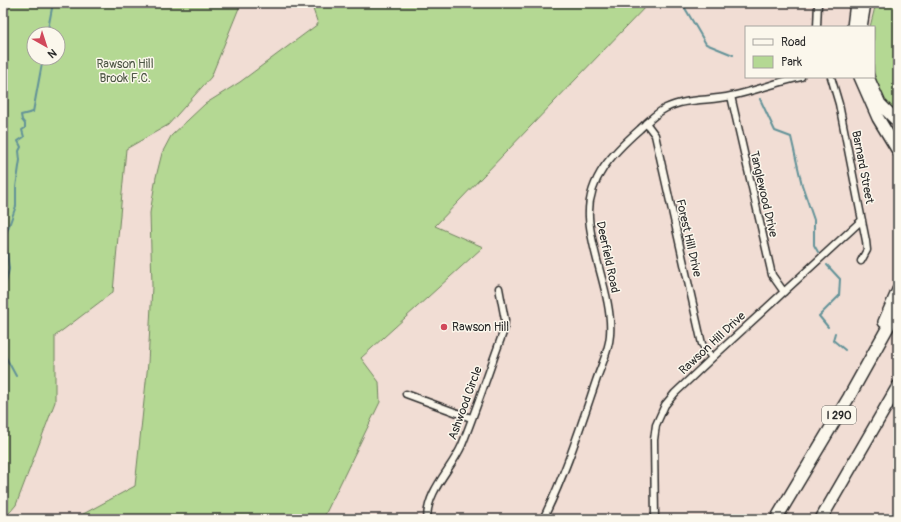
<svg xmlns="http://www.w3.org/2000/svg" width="901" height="522" font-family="Pangolin,sans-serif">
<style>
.green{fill:#b4d893;stroke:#70825f;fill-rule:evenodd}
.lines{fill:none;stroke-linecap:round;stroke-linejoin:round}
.stream{stroke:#629298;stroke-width:2}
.street-casing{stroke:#2b2b2b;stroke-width:9}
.highway-casing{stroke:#2b2b2b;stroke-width:14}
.street{stroke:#fbf7ec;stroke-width:6}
.highway{stroke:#fbf7ec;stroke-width:11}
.poi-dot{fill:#d1495b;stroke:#fbf7ec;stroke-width:1.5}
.labels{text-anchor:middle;stroke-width:3;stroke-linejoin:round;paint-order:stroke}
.shield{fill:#fbf7ec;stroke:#696865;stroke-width:1}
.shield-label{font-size:11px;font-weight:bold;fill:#2b2b2b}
.park-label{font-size:12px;fill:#4d5645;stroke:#fbf7ec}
.street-label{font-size:12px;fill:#2b2b2b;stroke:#fbf7ec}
.poi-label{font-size:12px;fill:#2b2b2b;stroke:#fbf7ec;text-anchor:start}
</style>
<rect width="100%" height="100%" fill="#f1ddd4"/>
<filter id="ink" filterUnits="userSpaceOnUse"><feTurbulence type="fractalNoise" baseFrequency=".025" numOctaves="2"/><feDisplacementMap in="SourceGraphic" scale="8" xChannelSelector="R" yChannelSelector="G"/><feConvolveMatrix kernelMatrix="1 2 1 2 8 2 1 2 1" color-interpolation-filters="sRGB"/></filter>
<g filter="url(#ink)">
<path class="green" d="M 3,3 L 241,3 L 211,77 L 168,125 L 126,149 L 113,292 L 55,336 L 55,402 L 16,505 L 4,519 ZM 34,34 L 58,34 L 58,58 L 34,58 Z
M 311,3 L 649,3 L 435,226 L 483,247 L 361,358 L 379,382 L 380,402 L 323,519 L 74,519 L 135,486 L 148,363 L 152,286 L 150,213 L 156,177 L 162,153 L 171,136 L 205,104 L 240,82 L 318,24 Z
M 876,3 L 898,3 L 898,116 C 868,96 874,58 874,27 L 870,27 Z"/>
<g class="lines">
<path class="stream" d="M 682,3 L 706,44 L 733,55
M 47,34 L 53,3
M 760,99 L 775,131 L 791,137 L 802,185 L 814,220 L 814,245 L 818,252
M 827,265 L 840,279 L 839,296 L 819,316 L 828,327
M 3,295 L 9,269 L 5,237 L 16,206 L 16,187 L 20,160 L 19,151 L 21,147 L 18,141 L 24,137 L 22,130 L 25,128 L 25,124 L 22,120 L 21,115 L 33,112 L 43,58
M 835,333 L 833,340 L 845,350
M 3,347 L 3,352 L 16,376"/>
<defs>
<path id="street" d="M 817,27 L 818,3
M 831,77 L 839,104 L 866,241 L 867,250 L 861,261
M 731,96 L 772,275 L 784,292
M 646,123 L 655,135 L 702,344 L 712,358
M 406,394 L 471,418
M 427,519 C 427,490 451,470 462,445 C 477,407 490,368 504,330 L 505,320 L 499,288
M 543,519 C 565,475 580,428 596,381 C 601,366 609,351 610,335 C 613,298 591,255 589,217 C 587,178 614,152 640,129 C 648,121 656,113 666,108 C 686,98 710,101 731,96 C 755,91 777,82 801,77
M 655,519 L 654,440 L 656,425 L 665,405 L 675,393 L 712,358 L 862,220"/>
<path id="highway" d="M 853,27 L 856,3
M 861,27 L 865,3
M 860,77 L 878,118 L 898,151
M 868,77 L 880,104 L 898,122
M 884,322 L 898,290
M 776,519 L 849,397 L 898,309
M 821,519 L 898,386"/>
</defs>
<use href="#street" class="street-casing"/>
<use href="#highway" class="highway-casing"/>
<use href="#street" class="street"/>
<use href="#highway" class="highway"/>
</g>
</g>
<circle class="poi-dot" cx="444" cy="327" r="4"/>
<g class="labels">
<rect class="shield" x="822" y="406" width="34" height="18" rx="3"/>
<g class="shield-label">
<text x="839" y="419">I 290</text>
</g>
<g class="park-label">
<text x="125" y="68">Rawson Hill<tspan x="125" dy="14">Brook F.C.</tspan></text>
</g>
<g class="street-label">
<text transform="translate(863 167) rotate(79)" y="4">Barnard Street</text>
<text transform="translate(764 194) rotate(77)" y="4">Tanglewood Drive</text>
<text transform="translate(689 238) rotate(77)" y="4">Forest Hill Drive</text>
<text transform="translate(608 257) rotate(78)" y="4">Deerfield Road</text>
<text transform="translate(712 343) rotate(-43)" y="4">Rawson Hill Drive</text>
<text transform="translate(465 403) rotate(-70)" y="4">Ashwood Circle</text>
</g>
<g class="poi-label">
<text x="452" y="331">Rawson Hill</text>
</g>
</g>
<rect width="901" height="522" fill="none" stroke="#fbf7ec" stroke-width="16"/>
<rect x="8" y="8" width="885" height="506" fill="none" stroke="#2b2b2b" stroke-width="1.5" filter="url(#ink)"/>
<rect x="745" y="26" width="130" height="52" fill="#fbf7ec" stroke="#a8a59f"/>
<rect x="753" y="39" width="20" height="6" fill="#fbf7ec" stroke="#a8a59f"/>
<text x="781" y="46" font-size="12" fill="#2b2b2b">Road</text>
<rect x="753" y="56" width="20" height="12" fill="#b4d893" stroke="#a8a59f"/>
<text x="781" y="66" font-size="12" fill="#2b2b2b">Park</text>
<g transform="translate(46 46) rotate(141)"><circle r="19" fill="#fbf7ec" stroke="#a8a59f"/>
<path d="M0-3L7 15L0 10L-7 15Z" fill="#d1495b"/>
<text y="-6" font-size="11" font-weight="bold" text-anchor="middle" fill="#2b2b2b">N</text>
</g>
</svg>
